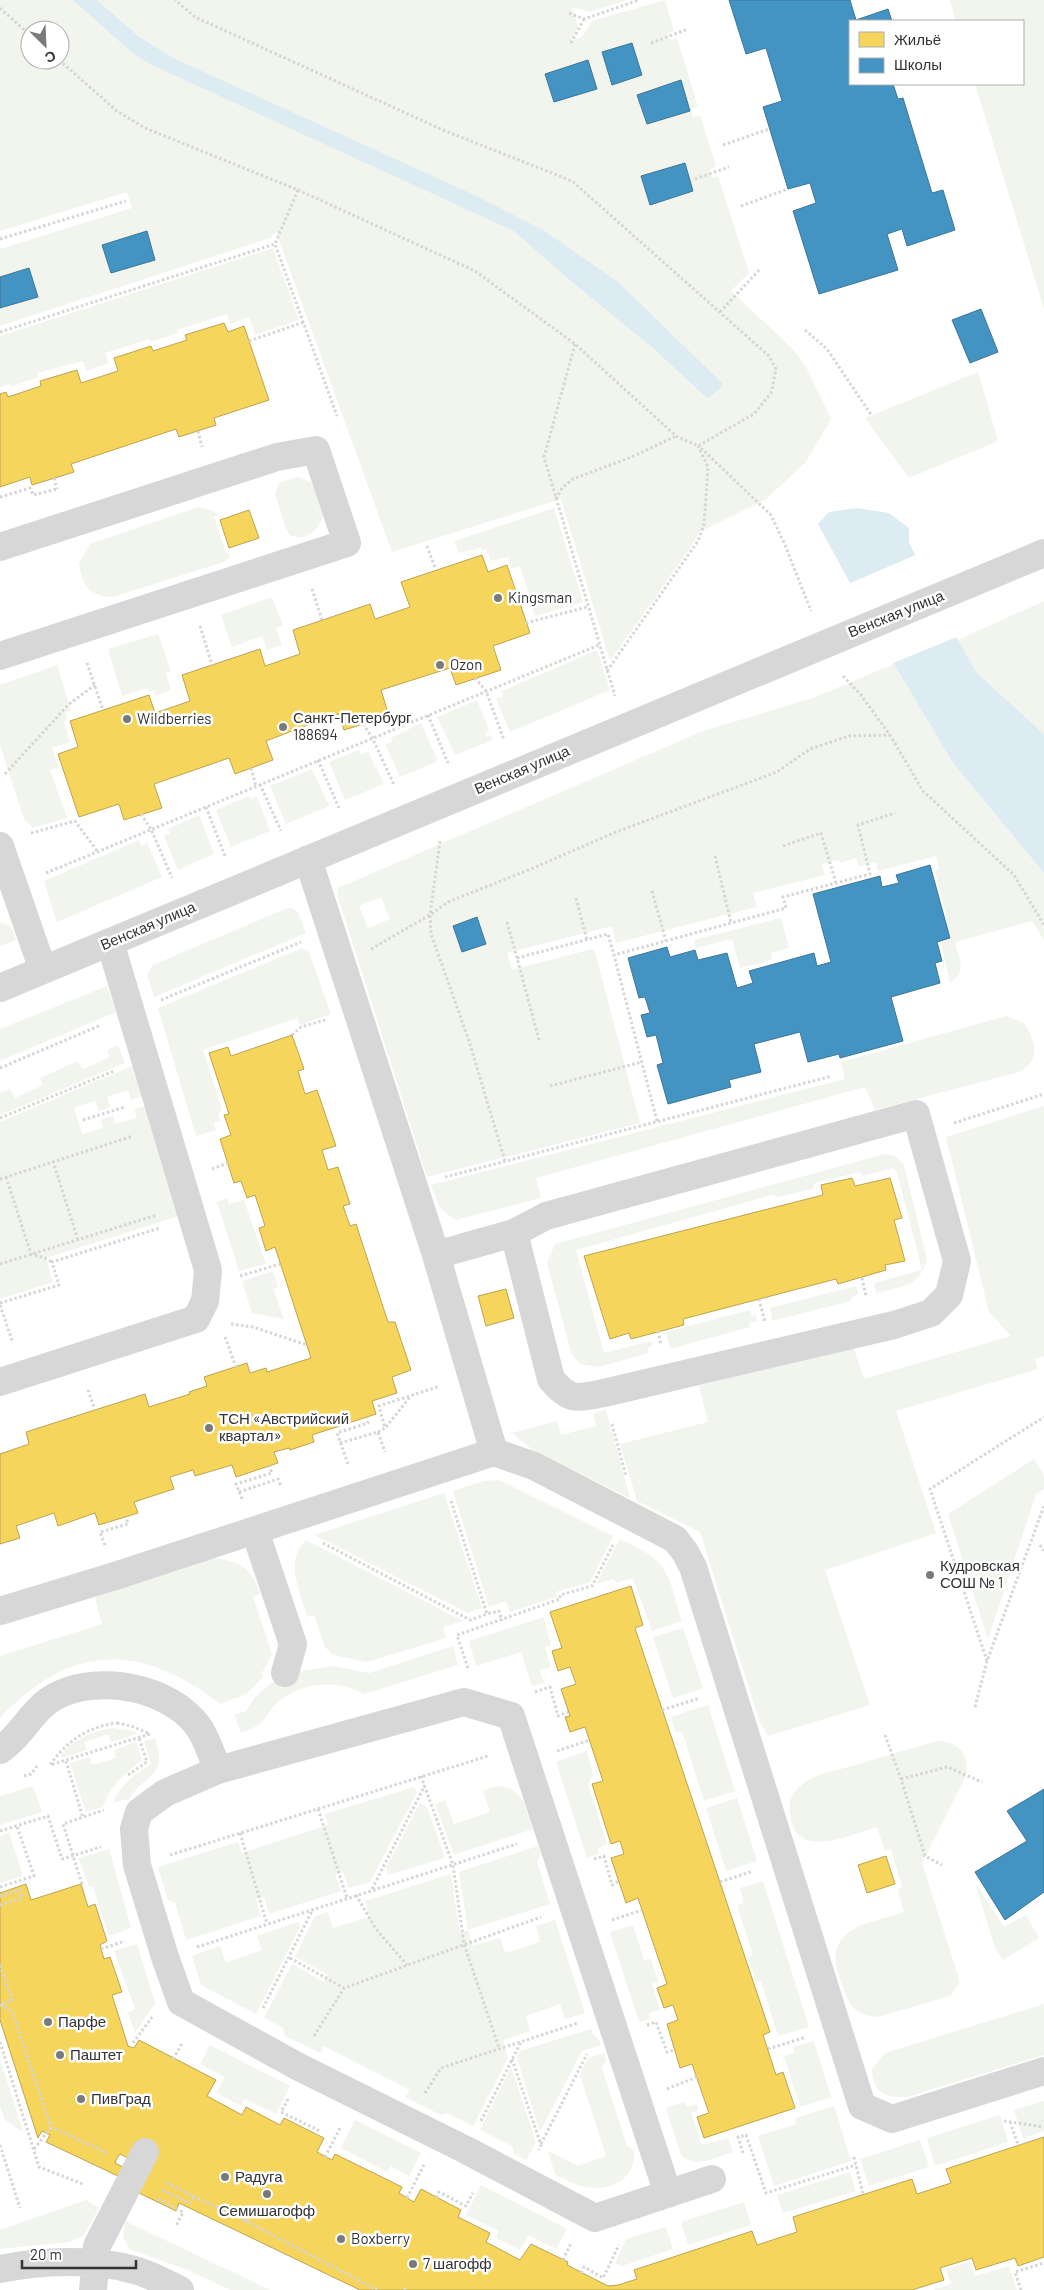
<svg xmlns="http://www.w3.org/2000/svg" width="1044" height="2290" font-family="Barlow,sans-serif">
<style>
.green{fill:#f1f5ed;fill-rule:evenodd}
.water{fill:#ddebf3}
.pier{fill:#fff}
.homes{fill:#f6d55c;stroke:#bca450}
.schools{fill:#4393c3;stroke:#3e7698}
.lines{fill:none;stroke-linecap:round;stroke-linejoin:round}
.path{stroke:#d6d6d6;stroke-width:3;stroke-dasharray:2.5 2.5;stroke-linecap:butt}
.minor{stroke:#d7d7d7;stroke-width:28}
.poi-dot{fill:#7a7a7a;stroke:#fff;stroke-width:2}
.labels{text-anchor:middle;stroke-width:5;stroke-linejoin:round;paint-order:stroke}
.poi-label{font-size:15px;fill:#333;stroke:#fff;text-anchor:start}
.street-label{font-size:15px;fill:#333;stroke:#fff}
</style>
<rect width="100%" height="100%" fill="#fff"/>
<path class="green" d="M 0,0 L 627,0 L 590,12 L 572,7 L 578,26 L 571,41 L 582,37 L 592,21 L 665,0 L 674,31 L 668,33 L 670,40 L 677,38 L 698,107 L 691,109 L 693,117 L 700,115 L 716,166 L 709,170 L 712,178 L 718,176 L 749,273 L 731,291 L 795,351 L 807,369 L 831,419 L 806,462 L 765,500 L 699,532 L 695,541 L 610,661 L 561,499 L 392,552 L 276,232 L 270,238 L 0,326 L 0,249 L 132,208 L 127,192 L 0,231 ZM 30,30 L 60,30 L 60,60 L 30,60 Z
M 950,0 L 1044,0 L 1044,309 L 975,84 L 1023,84 L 1023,21 L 956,21 Z
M 273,248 L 299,320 L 255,335 L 249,317 L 230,324 L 227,314 L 177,330 L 178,333 L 151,342 L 149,339 L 105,353 L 109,363 L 86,371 L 83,361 L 37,373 L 38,377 L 12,386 L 10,384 L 0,387 L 0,336 Z
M 978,372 L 998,441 L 909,478 L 865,418 Z
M 296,477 L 302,478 L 313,483 L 324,514 C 319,529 307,543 290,535 L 286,529 L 275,493 L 279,483 Z
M 199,507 L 213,511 L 218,515 L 214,517 L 226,553 L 230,553 L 230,557 L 224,562 L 113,597 C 89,596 82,586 79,563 L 90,544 Z
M 554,508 L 583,602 L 535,616 L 520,566 L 512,569 L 508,557 L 491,561 L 486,549 L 482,551 L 481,548 L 459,553 L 454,541 Z
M 272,597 L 283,625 L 276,628 L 282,645 L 267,650 L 262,636 L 232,647 L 221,615 Z
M 1044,601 L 1044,734 L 977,673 L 958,640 Z
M 158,634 L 171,671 L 166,673 L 171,690 L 156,696 L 154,690 L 149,692 L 147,688 L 122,696 L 108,649 Z
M 597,650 L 610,690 L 510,732 L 496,699 L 503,696 L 502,691 Z
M 894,664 L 953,763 L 1044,873 L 1044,940 L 1032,921 L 955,942 C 959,960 968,970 950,983 L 941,943 L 952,939 L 935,871 L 939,869 L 936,856 L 878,871 L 876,862 L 859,866 L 856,858 L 840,863 L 839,860 L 822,864 L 825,875 L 753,893 L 757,907 L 616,943 L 612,926 L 507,953 L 512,970 L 592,949 L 595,952 L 640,1123 L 427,1177 L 338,897 L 338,888 L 703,731 L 813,698 ZM 381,897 L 390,919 L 368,928 L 359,906 Z
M 57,665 L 71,710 L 65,714 L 68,719 L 64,722 L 70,742 L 52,748 L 59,767 L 50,770 L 67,818 L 33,828 L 24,819 L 0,745 L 0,685 Z
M 477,700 L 489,730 L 485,733 L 487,737 L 491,735 L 493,740 L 455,755 L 437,717 Z
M 421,723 L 438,761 L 400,777 L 385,744 L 392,742 L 391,738 Z
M 359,750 L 361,754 L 368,752 L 384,784 L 345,800 L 329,762 Z
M 312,769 L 329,806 L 286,824 L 270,786 Z
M 249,796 L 251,799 L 257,797 L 270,831 L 231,847 L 216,810 Z
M 199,815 L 214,854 L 178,870 L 164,836 L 170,834 L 168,829 Z
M 139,840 L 141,846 L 147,843 L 162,877 L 57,922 L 44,881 Z
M 292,908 L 298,912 L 306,933 L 154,997 L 147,974 L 153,965 L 285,909 Z
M 781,918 L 789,948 L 771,953 L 772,960 L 740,968 L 732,939 L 696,948 L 694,940 Z
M 0,922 L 11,927 L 16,940 L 0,946 Z
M 302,948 L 309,952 L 331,1014 L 300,1025 L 297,1018 L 203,1050 L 222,1110 L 218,1113 L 220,1121 L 214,1123 L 216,1130 L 196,1136 L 158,1008 Z
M 107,986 L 116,1012 L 0,1061 L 0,1029 Z
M 1006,1016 L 1024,1023 C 1036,1041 1041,1060 1019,1072 L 875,1110 L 865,1087 L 536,1178 L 541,1198 L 455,1220 L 440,1208 L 431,1185 L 845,1079 L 841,1062 Z
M 118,1045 L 125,1063 L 0,1115 L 0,1093 L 10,1089 L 15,1098 L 43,1085 L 40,1078 L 78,1061 L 83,1069 L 110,1057 L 107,1050 Z
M 132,1066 L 142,1096 L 131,1100 L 128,1090 L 107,1097 L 110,1107 L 99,1111 L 95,1101 L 74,1107 L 82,1134 L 103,1128 L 101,1119 L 113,1116 L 115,1124 L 137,1118 L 134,1109 L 145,1106 L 179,1216 L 46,1258 L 53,1282 L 0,1299 L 0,1122 Z
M 1044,1106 L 1044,1356 L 1035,1359 L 1038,1369 L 896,1411 L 936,1533 L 825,1570 L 870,1705 L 768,1736 L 760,1723 L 700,1532 L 637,1501 L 620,1444 L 708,1422 L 699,1386 L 853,1346 L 864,1379 L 1011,1336 L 989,1312 L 946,1137 Z
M 885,1154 L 895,1156 L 904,1165 L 927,1260 C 918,1288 902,1286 876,1293 L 874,1283 L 922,1270 L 897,1172 L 893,1168 L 862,1176 L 860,1172 L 815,1183 L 813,1189 L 778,1197 L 772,1195 L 576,1250 L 604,1353 L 651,1341 L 652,1346 L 647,1348 L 649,1353 L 598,1367 L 581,1364 L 572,1355 L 547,1263 L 555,1244 Z
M 227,1198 L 229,1204 L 244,1200 L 266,1264 L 239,1271 L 217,1202 Z
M 273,1271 L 278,1287 L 273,1289 L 284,1319 L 252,1313 L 242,1281 Z
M 856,1286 L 858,1294 L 853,1296 L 851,1301 L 772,1321 L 770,1308 Z
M 750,1310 L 752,1316 L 756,1315 L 757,1321 L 749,1323 L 750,1327 L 670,1349 L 666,1332 Z
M 606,1410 L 630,1498 L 534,1451 L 512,1433 L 557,1421 L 561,1435 L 596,1426 L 593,1413 Z
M 1034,1459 L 1044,1475 L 1044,1489 L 1036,1494 L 988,1639 L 948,1514 Z
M 499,1480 L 613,1536 L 590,1582 L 556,1592 L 557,1597 L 510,1612 L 506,1601 L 489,1607 L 453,1491 L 484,1481 Z
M 444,1493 L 482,1608 L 468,1613 L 314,1535 Z
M 620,1539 C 633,1546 651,1553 661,1565 C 672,1579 676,1604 682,1621 L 652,1631 L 633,1578 L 616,1583 L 614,1579 L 596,1584 Z
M 306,1540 L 463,1621 L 443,1627 L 446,1638 L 367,1662 L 333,1655 L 325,1647 L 314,1615 L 307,1616 C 300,1592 284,1560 306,1540 Z
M 215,1558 C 241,1561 251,1569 260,1593 L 253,1597 L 272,1654 L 262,1673 L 263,1677 L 246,1694 L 220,1704 C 141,1642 70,1643 0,1718 L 0,1656 L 102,1624 L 96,1602 L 96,1596 L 101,1592 L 205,1559 Z
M 544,1617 L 551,1645 L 545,1647 L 551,1667 L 540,1670 L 544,1683 L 532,1686 L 521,1652 L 476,1666 L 469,1641 Z
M 683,1628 L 703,1688 L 673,1698 L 653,1637 Z
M 453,1646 L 458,1665 L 364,1694 C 336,1679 304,1682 279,1701 C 271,1707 268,1716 262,1722 C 257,1727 247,1730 241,1733 L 234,1715 L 246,1711 L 255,1697 L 270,1684 L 289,1673 L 333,1666 L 369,1673 Z
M 708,1705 L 735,1791 L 704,1801 L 682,1731 L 676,1733 L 671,1717 Z
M 113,1728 L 135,1731 L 137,1734 L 111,1742 L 108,1734 L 84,1742 L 87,1750 L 62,1758 L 61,1755 C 76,1738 90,1732 113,1728 Z
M 155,1738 C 169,1779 144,1772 128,1801 L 125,1799 L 113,1803 C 119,1786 136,1773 151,1764 L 144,1741 Z
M 937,1741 C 959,1741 970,1755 966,1776 L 922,1863 L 960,1982 L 950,1996 L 878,2017 C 871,2016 862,2015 856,2010 C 849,2005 846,1995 843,1987 C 836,1969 829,1948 847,1934 C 862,1921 886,1919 904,1912 L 898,1889 L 902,1887 L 891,1849 L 885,1851 L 877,1827 C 849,1835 794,1862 790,1813 C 788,1800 793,1791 803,1784 C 817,1773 837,1770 853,1766 C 881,1757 909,1749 937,1741 Z
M 136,1742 L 142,1760 C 125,1773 110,1786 103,1807 L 86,1812 L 70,1763 L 89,1757 L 92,1765 L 116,1758 L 114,1750 Z
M 587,1751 L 593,1775 L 588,1784 L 607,1844 L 598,1848 L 599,1854 L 587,1858 L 556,1762 Z
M 33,1786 L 42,1812 L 0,1825 L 0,1796 Z
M 496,1786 C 524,1788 525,1806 533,1829 L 454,1855 L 435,1804 L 445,1800 L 454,1824 L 490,1812 L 483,1791 Z
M 414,1787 L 417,1792 L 370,1882 L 349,1888 L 343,1872 L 335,1875 L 341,1891 L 269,1914 L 264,1897 L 256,1899 L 261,1916 L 186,1940 L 175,1902 L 168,1900 L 158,1867 L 238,1842 L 242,1853 L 328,1825 L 325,1814 Z
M 737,1798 L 757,1861 L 726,1871 L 706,1808 Z
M 420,1803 L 427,1807 L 445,1858 L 388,1875 L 386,1868 Z
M 9,1833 L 23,1876 L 0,1883 L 0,1836 Z
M 538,1846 L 541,1854 L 537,1862 L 550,1904 L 468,1930 L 473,1946 L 500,1938 L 505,1953 L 540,1942 L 536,1926 L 555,1920 L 585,2013 L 565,2019 L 560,2004 L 526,2016 L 530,2031 L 503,2040 L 508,2058 L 473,2126 L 447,2113 L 441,2115 L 405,2097 L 410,2090 L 324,2046 L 320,2053 L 285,2036 L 282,2027 L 264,2018 L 292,1964 L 324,1982 L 328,1975 L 295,1957 L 315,1916 L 328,1912 L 333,1928 L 369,1917 L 365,1901 L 451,1874 L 460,1933 L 468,1930 L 459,1872 Z
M 109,1849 L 131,1928 L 109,1936 L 93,1887 L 89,1886 L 78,1858 Z
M 763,1881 L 809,2027 L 778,2036 L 761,1981 L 756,1982 L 748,1957 L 753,1955 L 737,1905 L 744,1903 L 740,1888 Z
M 975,1883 L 1004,1927 L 1026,1915 L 1039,1938 L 1003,1960 L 995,1948 Z
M 298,1922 L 300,1927 L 256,2014 L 201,1985 L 192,1956 L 220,1946 L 226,1963 L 262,1950 L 257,1936 Z
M 633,1925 L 644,1960 L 651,1959 L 658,1981 L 652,1984 L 660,2010 L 649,2013 L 650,2019 L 639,2022 L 610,1932 Z
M 137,1944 L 155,2003 L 135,2033 L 128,2013 L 135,2009 L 114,1951 Z
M 1044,2004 L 1044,2055 L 907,2097 C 885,2098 873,2093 872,2069 L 885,2053 Z
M 591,2029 L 593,2035 L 598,2038 L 601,2045 L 582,2051 L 540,2132 L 517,2058 L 520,2051 Z
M 814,2041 L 831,2097 L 800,2107 L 784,2056 L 794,2053 L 793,2047 Z
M 210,2045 L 290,2086 L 276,2114 L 245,2099 L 241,2106 L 216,2093 L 225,2077 L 200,2064 Z
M 604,2053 L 606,2060 L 602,2068 L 627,2146 L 634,2150 C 637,2179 610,2192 584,2187 C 573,2184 564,2179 555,2174 L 548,2151 L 578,2166 L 606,2156 L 580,2075 L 588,2058 Z
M 0,2059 L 23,2131 L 23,2132 L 5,2120 L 0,2106 Z
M 511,2067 L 536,2142 L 526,2160 L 514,2154 L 512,2146 L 480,2130 Z
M 1044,2101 L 1044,2131 L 1023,2138 L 1014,2110 Z
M 684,2102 L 687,2107 L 697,2104 L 699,2110 L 691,2113 L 702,2145 L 728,2138 L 733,2152 C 716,2157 696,2169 681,2155 L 666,2108 Z
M 834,2106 L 851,2161 L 774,2186 L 758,2136 L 796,2124 L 795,2118 Z
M 1000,2115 L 1008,2142 L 935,2166 L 927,2138 Z
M 355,2120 L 421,2153 L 409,2176 L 391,2166 L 387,2172 L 341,2148 Z
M 920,2140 L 929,2167 L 869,2186 L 860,2159 Z
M 850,2172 L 856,2191 L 783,2213 L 777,2195 Z
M 481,2185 L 567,2229 L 556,2249 L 529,2235 L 520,2250 L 496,2238 L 499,2231 L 466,2215 Z
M 86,2200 L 99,2208 L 83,2236 L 69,2242 L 0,2249 L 0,2230 Z
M 744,2202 L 751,2225 L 688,2245 L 681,2222 Z
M 125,2221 L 270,2290 L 230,2290 L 188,2270 L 129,2249 L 123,2237 Z
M 666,2227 L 673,2249 L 622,2266 L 615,2263 L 626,2239 Z
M 970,2262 L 975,2276 L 1009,2266 L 1017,2290 L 933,2290 L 951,2284 L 946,2269 Z"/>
<path class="water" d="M 73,0 L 97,0 L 138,36 L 173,58 L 474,195 L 543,230 L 618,282 L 722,383 L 720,388 L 709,398 L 706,397 L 653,348 L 572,282 L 514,231 L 150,64 L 130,51 Z
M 857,508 L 889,513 L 909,528 L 909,543 L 958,640 L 977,673 L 1044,734 L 1044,873 L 953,763 L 894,664 L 818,524 L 829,512 Z"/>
<path class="pier" d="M 918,554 L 959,636 L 891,664 L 848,584 Z"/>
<path class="homes" d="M 224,323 L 228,332 L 244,326 L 269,400 L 214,418 L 216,425 L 179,437 L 176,429 L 71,464 L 74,472 L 32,485 L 30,477 L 0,487 L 0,394 L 6,392 L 8,397 L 41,386 L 40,381 L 77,370 L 81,383 L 118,371 L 114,358 L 151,346 L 153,351 L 187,340 L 185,335 Z
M 249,510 L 259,538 L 229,548 L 220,520 Z
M 482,555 L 488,572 L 507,565 L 530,633 L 493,646 L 501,670 L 456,685 L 450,668 L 381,690 L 389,716 L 344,730 L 339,714 L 318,721 L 266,741 L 273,760 L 235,774 L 229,758 L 154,784 L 162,808 L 124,820 L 119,804 L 79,817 L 58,754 L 78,747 L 70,721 L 149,695 L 155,713 L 190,701 L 182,675 L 260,649 L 265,666 L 300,654 L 293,630 L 370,604 L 375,619 L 410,607 L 401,582 Z
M 292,1035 L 304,1069 L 298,1071 L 305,1094 L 317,1090 L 336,1146 L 322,1150 L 328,1170 L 338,1167 L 350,1204 L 343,1206 L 350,1226 L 356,1224 L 388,1322 L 395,1322 L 411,1370 L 392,1377 L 397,1393 L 372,1401 L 376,1414 L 312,1435 L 314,1442 L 290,1450 L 289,1448 L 274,1452 L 278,1463 L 236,1477 L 232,1465 L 195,1476 L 193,1470 L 170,1477 L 174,1489 L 134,1502 L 138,1513 L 99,1525 L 95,1513 L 58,1526 L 54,1513 L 16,1526 L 20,1538 L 0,1544 L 0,1454 L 29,1444 L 26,1432 L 145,1394 L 149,1407 L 190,1394 L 189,1392 L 207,1386 L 204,1377 L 247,1363 L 250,1373 L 266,1368 L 267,1372 L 311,1358 L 275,1247 L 266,1251 L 259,1228 L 265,1226 L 255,1195 L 247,1198 L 241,1181 L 234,1183 L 220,1139 L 231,1135 L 224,1115 L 229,1114 L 209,1053 L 228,1047 L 231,1056 Z
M 852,1178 L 855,1186 L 890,1178 L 902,1218 L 894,1220 L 905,1261 L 885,1265 L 886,1270 L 838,1284 L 836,1279 L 683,1319 L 684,1325 L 631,1339 L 629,1333 L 610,1339 L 584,1256 L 823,1195 L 821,1185 Z
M 506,1289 L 514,1318 L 486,1326 L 478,1296 Z
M 631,1586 L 643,1625 L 635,1628 L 770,2032 L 763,2035 L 776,2075 L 783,2072 L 795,2108 L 704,2138 L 697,2117 L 709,2113 L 692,2064 L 680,2068 L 667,2024 L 678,2020 L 673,2005 L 664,2008 L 657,1988 L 667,1984 L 642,1910 L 638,1898 L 626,1903 L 611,1858 L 624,1854 L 620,1841 L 611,1844 L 592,1784 L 603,1781 L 585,1727 L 570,1732 L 565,1717 L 570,1716 L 561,1689 L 576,1684 L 570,1667 L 558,1671 L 552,1651 L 562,1648 L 550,1612 Z
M 886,1856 L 895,1884 L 867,1893 L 858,1865 Z
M 26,1884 L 31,1900 L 81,1884 L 88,1907 L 95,1904 L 107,1941 L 100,1945 L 104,1959 L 110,1957 L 122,1992 L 112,1995 L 128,2046 L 134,2048 L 139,2040 L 216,2080 L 207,2096 L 242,2115 L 246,2107 L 280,2125 L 284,2118 L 324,2138 L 317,2152 L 332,2160 L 335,2154 L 402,2187 L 399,2193 L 414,2202 L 421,2189 L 461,2210 L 458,2217 L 490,2233 L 486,2242 L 520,2260 L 531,2244 L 568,2262 L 567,2265 L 608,2286 L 618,2285 L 637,2279 L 634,2270 L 752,2231 L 757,2245 L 797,2232 L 793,2217 L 912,2179 L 917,2194 L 951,2183 L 946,2169 L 1044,2137 L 1044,2257 L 1018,2266 L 1015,2258 L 976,2270 L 972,2258 L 940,2268 L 944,2280 L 912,2290 L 360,2290 L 179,2203 L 176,2211 L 135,2191 L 128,2158 L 120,2154 L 117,2158 L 115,2163 L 123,2167 L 118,2176 L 46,2142 L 50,2135 L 42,2131 L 38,2138 L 0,2020 L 0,1893 Z"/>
<path class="schools" d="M 729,0 L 850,0 L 856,20 L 888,9 L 892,21 L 850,21 L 850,84 L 893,84 L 898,99 L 903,98 L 932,193 L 943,190 L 955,230 L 907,246 L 902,229 L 887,234 L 898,270 L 819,294 L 793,211 L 816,203 L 810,183 L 788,189 L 763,107 L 782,101 L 766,48 L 746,54 Z
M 632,43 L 642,75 L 612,85 L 602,52 Z
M 588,60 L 597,89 L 554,102 L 545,74 Z
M 681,80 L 690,111 L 647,124 L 637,95 Z
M 685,163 L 693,191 L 650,205 L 641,176 Z
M 147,231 L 155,260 L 111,273 L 102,245 Z
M 29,268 L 38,297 L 0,308 L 0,277 Z
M 981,309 L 998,352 L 970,363 L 952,320 Z
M 930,865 L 950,938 L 937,942 L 942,961 L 935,963 L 940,983 L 891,997 L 903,1041 L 840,1058 L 839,1054 L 808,1062 L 800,1032 L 754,1044 L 761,1072 L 729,1080 L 731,1087 L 668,1104 L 657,1065 L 663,1063 L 656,1035 L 647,1037 L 641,1015 L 650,1013 L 645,997 L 639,998 L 628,958 L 667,947 L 670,957 L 695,950 L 698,960 L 727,953 L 737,988 L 753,983 L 749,971 L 814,953 L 817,966 L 831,962 L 813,894 L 880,876 L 882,887 L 899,883 L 896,875 Z
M 477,917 L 486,944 L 462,952 L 453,926 Z
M 1044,1789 L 1044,1892 L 1005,1920 L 975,1872 L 1027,1841 L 1007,1811 Z"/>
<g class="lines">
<path class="path" d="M 0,8 L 30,35
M 569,13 L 584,19 L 639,0
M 571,43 L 584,19
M 651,43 L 688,29
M 59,60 L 117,111 L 145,128 L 298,190 L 475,271 L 575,344 L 676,436 L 698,446 L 754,414 L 771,393 L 776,369 L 769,356 L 572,181 L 443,130 L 195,17 L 175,0
M 723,145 L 769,129
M 695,179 L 729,167
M 298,190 L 275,244 L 337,416
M 741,206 L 788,189
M 0,239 L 126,201
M 720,312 L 761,268
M 805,330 L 827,349 L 872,416
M 0,332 L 275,244
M 249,341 L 304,322
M 575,344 L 544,457 L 615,696
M 198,431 L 202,447
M 701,448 L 771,515 L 785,545 L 811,611
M 54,478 L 57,489
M 0,497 L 30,488 L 33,495 L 57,489
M 556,499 L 562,488 L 573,479 L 634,456 L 676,436
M 427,546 L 436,570
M 312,589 L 322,620
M 526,623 L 587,607
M 200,626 L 212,665
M 87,663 L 103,710
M 607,671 L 698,541 L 704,525 L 708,467 L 698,446
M 843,676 L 861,695 L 890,735 L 923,791 L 1014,875 L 1044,925
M 475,678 L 486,691 L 504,740
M 428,715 L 448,763
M 363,724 L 372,737 L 394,785
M 318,760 L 339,808
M 251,768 L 256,786
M 5,774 L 69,704 L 95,685
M 260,784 L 281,831
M 206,807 L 225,856
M 141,814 L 151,829 L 172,878
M 31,833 L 75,821 L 97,851
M 440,841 L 430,915 L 431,934 L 469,1041 L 505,1161
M 783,846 L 821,833 L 836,883
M 715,856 L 731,923
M 46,873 L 599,645
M 652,891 L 666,941
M 576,898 L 587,940
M 507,922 L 517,958
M 371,949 L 430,915 L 448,902 L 531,869 L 616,832 L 777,772 L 810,749 L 849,736 L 890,735
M 161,1000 L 301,942
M 292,1035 L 301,1027 L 325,1020
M 539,1040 L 517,958 L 608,934 L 614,955
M 0,1068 L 101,1025
M 550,1086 L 642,1062
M 0,1118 L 114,1071
M 83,1120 L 125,1107
M 657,1121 L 614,955 L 786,908 L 783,897 L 870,874 L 858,825 L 895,813
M 954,1123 L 1044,1094
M 53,1161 L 78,1240
M 212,1169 L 228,1163
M 6,1177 L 31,1254 L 45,1258 L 52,1262
M 445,1177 L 832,1076
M 0,1179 L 133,1136
M 0,1264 L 157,1215
M 240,1276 L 280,1264
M 862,1278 L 866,1296
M 759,1299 L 765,1322
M 0,1303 L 59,1285 L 52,1262 L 160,1228
M 0,1305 L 13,1343
M 231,1324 L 253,1327 L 307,1345
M 658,1331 L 661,1345
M 225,1337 L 236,1367
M 88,1390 L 95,1410
M 612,1424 L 626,1476
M 386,1427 L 410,1397
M 378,1432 L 385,1428 L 379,1406 L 440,1386
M 340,1443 L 378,1432 L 385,1452
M 348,1464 L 337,1433 L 368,1423 L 367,1418
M 239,1492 L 278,1479 L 281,1487
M 242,1499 L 236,1484 L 272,1473 L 269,1466
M 451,1501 L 487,1614 L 499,1611 L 502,1621
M 323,1543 L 470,1620 L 487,1614
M 105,1545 L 100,1532 L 128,1524 L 126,1517
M 1040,1545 L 1044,1551
M 987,1661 L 930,1489 L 1044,1417
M 468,1668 L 457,1635 L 560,1599 L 560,1595 L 592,1586 L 613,1545
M 535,1692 L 550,1687 L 558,1716 L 568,1712
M 975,1707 L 987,1661 L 1044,1506
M 662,1710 L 700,1698
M 117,1723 L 131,1726 L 150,1734 L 50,1765 C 67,1741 87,1727 117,1723 Z
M 885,1735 L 901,1779 L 925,1856 L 942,1865
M 557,1751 L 590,1740
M 66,1761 L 83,1818
M 128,1775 L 147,1762 L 139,1738
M 24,1776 L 31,1774 L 37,1766
M 421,1776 L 453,1865 L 464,1944 L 499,2048
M 901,1779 L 947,1767 L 982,1782
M 318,1809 L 347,1898
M 0,1831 L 48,1816 L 62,1859 L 101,1847
M 240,1833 L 267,1924
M 170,1855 L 488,1756
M 594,1859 L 604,1856 L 612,1885 L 619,1881
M 720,1882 L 753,1871
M 82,1884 L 63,1824 L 104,1810
M 0,1887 L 34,1876 L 17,1826
M 372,1889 L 425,1785
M 356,1895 L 376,1929 L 407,1965
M 0,1896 L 20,1890 L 22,1898 L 0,1905
M 612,1920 L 642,1910
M 197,1947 L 517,1844
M 101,1949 L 125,1941
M 290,1958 L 344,1988
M 0,1965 L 12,2000 L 1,2005
M 0,2005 L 12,2011 L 51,2127 L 107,2153
M 263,2008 L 313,1909
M 647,2025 L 656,2022 L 667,2052 L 674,2050
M 314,2036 L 344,1988 L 541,1917
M 0,2042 L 39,2167 L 83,2184
M 133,2043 L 152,2017
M 768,2049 L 806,2037
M 173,2059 L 183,2042
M 512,2059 L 541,2145 L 539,2150
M 667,2089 L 697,2077
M 425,2093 L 441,2068 L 578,2023
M 288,2099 L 281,2112 L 318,2130 L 316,2134
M 481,2121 L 521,2042
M 1004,2121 L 1044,2127
M 1010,2122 L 1018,2145
M 541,2144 L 587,2054
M 0,2145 L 20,2208
M 34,2149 L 51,2127
M 743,2153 L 738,2137 L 746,2135 L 766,2193 L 856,2165
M 325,2157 L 341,2126
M 854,2157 L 863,2194
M 166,2183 L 246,2221 L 377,2290
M 162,2190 L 190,2203 L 194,2196
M 407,2198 L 424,2165
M 437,2198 L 439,2192 L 466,2206 L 473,2193
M 158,2199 L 183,2212 L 176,2226
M 246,2221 L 252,2205
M 563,2260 L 571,2243
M 581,2273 L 584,2267 L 603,2278 L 619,2245
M 404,2290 L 406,2286
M 1021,2290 L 1015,2272 L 1044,2263"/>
<path class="minor" d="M 0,547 L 277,457 L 316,450 L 347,543 L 0,656
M 0,846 L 43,970
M 0,988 L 1044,553
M 436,1255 L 514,1233 L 551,1379 C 570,1402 576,1398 604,1393 L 894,1325 L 931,1313 L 949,1295 L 957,1261 L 916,1114 L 546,1216 L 514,1233
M 0,1382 L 196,1319 L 205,1301 L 208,1270 L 110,942
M 494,1452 L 534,1466 L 675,1539 L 685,1552 L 693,1567 L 862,2106 L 892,2119 L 1044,2071
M 255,1531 L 293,1644 L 285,1673
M 0,1611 L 115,1576 L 494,1452 L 436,1255 L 308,859
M 0,1750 C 21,1736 29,1715 48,1701 C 88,1673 159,1684 192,1719 C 205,1732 211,1754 218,1770
M 668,2194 L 511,1716 L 464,1702 L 218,1770 L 165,1793 L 139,1812 L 134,1829 L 137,1865 L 165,1957 L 181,2002 L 297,2066 L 466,2150 L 595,2218 L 712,2179
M 0,2269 C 40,2261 95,2258 134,2270 C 150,2274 166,2283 180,2290
M 93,2290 L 97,2246 L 145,2152"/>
</g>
<g class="poi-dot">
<circle cx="498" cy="598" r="5"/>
<circle cx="440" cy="665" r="5"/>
<circle cx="127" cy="719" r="5"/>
<circle cx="283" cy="727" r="5"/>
<circle cx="209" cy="1428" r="5"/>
<circle cx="930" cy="1575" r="5"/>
<circle cx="48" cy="2022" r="5"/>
<circle cx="60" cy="2055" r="5"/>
<circle cx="81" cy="2099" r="5"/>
<circle cx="225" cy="2177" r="5"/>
<circle cx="267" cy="2194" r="5"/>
<circle cx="341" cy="2239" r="5"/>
<circle cx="413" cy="2264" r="5"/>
</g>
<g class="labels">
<g class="poi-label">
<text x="508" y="603">Kingsman</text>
<text x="450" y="670">Ozon</text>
<text x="293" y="723">Санкт-Петербург<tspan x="293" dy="17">188694</tspan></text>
<text x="137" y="724">Wildberries</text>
<text x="219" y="1424">ТСН «Австрийский<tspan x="219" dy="17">квартал»</tspan></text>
<text x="940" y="1571">Кудровская<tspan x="940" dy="17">СОШ № 1</tspan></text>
<text x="58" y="2027">Парфе</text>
<text x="70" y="2060">Паштет</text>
<text x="91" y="2104">ПивГрад</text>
<text x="235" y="2182">Радуга</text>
<text x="267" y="2216" text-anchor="middle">Семишагофф</text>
<text x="351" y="2244">Boxberry</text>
<text x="423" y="2269">7 шагофф</text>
</g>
<g class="street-label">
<text transform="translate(896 614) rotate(-22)" y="5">Венская улица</text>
<text transform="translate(522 770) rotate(-23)" y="5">Венская улица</text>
<text transform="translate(148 926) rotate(-23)" y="5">Венская улица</text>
</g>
</g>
<rect x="849" y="20" width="175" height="65" fill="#ffffff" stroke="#adadad"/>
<rect x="859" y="32" width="25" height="15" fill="#f6d55c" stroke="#adadad"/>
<text x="894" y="45" font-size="15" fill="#333333">Жильё</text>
<rect x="859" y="58" width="25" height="15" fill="#4393c3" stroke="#adadad"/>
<text x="894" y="70" font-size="15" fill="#333333">Школы</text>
<g transform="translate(45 45) rotate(156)"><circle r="24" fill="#ffffff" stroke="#adadad"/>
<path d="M0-4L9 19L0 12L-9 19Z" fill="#7a7a7a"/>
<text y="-8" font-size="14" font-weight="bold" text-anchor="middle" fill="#333333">С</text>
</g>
<path d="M22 2260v8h114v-8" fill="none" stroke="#333333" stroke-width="2.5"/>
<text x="30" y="2260" font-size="15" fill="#333333" stroke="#ffffff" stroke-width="4" paint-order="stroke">20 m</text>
</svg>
